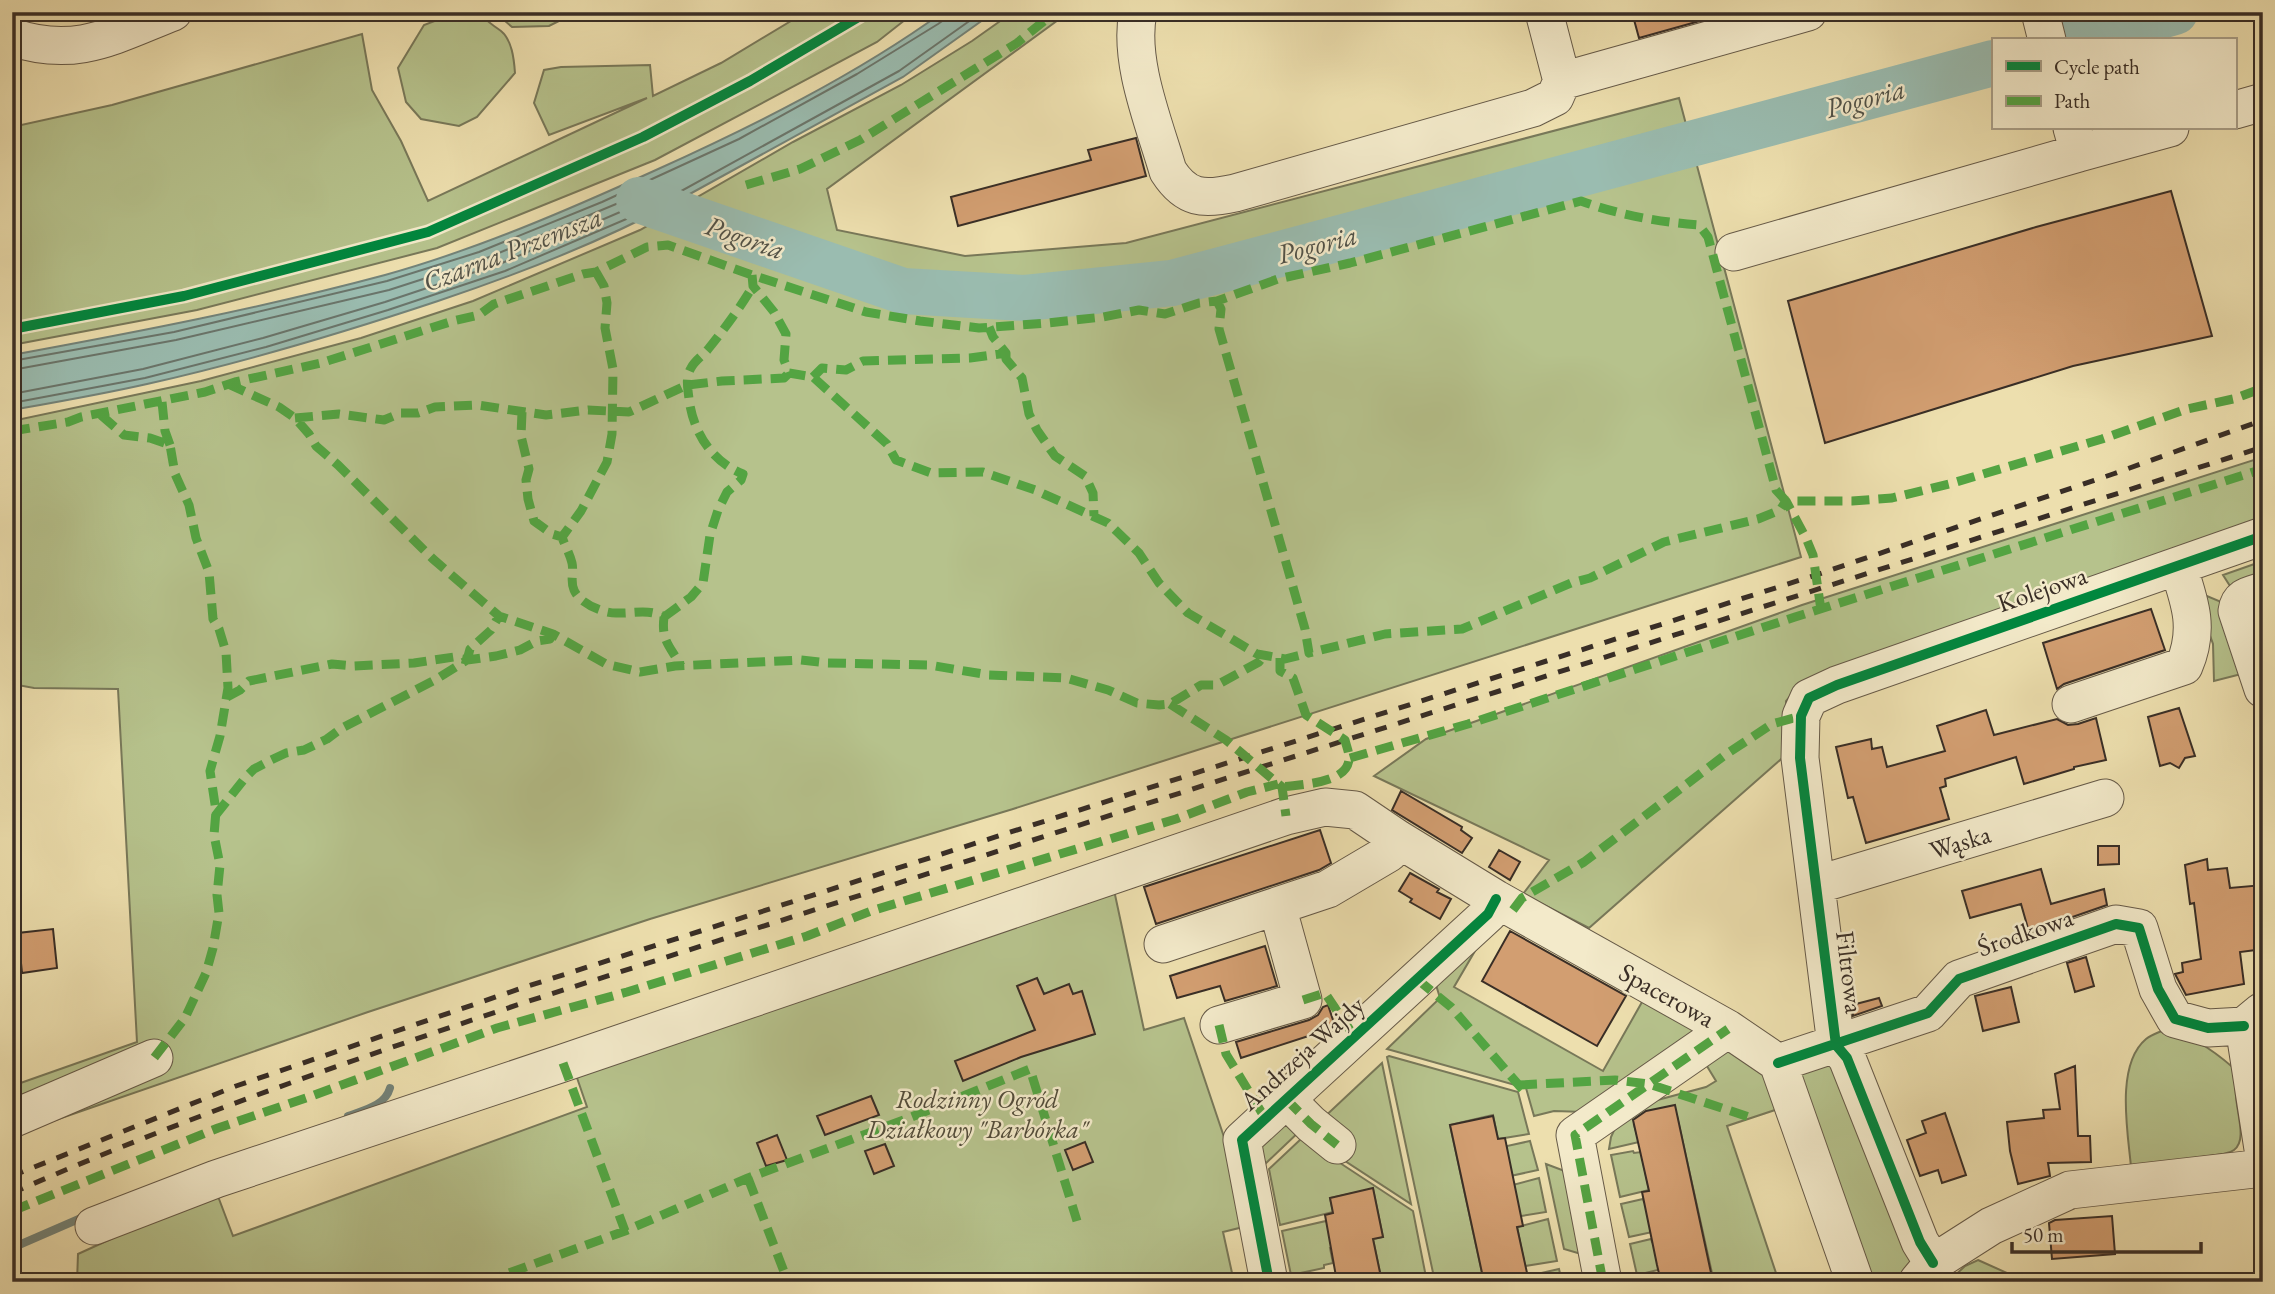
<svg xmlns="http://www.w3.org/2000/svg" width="2275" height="1294" font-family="'EB Garamond',serif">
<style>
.green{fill:#b6c28c;stroke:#787859;stroke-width:2}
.water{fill:#9abcb0;stroke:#738379;stroke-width:2}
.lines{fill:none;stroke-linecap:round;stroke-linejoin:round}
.shore{stroke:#6a756b;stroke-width:2}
.stream{stroke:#738379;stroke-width:8}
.river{stroke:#9abcb0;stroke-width:46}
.building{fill:#d29e71;stroke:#392e26;stroke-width:2}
.minor-casing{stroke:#665a48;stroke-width:39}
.minor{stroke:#f3eaca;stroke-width:37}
.rail{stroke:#392e26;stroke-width:5;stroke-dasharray:12 12;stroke-linecap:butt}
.quiet{stroke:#53a442;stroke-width:9;stroke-dasharray:18 9;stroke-linecap:butt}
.cycleway-casing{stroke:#f3eaca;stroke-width:15}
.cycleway{stroke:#00873e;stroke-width:10}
.labels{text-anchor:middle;stroke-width:5;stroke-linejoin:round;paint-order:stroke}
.street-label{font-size:26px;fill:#392e26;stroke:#f3eaca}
.park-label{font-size:26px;font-style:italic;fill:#524c3a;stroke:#f3eaca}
.water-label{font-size:28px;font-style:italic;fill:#515248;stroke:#f3eaca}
</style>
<rect width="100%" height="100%" fill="#eddfae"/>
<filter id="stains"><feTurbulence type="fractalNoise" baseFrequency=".00286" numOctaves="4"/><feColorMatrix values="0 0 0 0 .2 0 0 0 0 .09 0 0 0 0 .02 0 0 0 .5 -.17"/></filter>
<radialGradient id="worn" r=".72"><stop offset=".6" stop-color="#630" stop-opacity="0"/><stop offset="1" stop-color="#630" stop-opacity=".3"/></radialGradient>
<path class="green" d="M 458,12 L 480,12 C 486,22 492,24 501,31 C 512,40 514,59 515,73 L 477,117 L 459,126 L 421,119 L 406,102 L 398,68 L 424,25 Z
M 499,12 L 577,12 L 549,26 L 512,27 L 498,15 Z
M 806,12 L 915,12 L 877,42 L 655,160 L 437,248 L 197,310 L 12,345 L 12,127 L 112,105 L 362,34 L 372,90 L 401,141 L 428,201 L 647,98 L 549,135 L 534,103 L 544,70 L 561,67 L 650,65 L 653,96 L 721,63 Z
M 1013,12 L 1069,12 L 827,189 L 837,230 L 965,256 L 1126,243 L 1679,98 L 1801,557 L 1013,809 L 650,919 L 368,1012 L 12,1135 L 12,1086 L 137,1042 L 118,689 L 34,688 L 12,684 L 12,421 L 201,381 L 361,338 L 473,301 L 640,230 L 793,142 L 901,85 L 972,41 Z
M 2263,457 L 2263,526 L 1796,689 L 1786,701 L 1788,753 L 1589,928 L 1523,894 L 1549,860 L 1374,776 L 1426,739 L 1468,724 L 1802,605 Z
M 2263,561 L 2263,585 L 2230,586 L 2223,575 Z
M 2202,594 L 2219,601 L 2232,616 L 2253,671 L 2214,681 L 2213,644 L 2196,596 Z
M 1114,890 L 1144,1030 L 1184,1018 L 1224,1137 L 1243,1222 L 1239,1228 L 1223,1232 L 1234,1282 L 77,1282 L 78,1254 L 216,1191 L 233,1236 L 587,1107 L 575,1072 Z
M 1489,927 L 1454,987 L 1603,1071 L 1646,995 L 1701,1029 L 1585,1112 L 1554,1111 L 1534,1116 L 1526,1088 L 1387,1049 L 1440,998 L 1433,975 Z
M 2170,1027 C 2197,1040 2218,1053 2240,1074 C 2226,1093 2252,1137 2234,1150 C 2230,1153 2226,1153 2223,1154 L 2131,1167 C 2128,1133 2115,1065 2146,1039 C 2152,1034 2163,1031 2170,1027 Z
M 1725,1048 L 1764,1072 L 1781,1108 L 1727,1126 L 1779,1282 L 1714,1282 L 1677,1116 L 1634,1125 L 1639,1142 L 1609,1149 L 1611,1137 L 1616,1126 L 1650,1102 L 1706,1087 L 1716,1081 L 1702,1058 Z
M 1389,1056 L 1518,1092 L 1529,1134 L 1498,1139 L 1493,1115 L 1450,1125 L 1484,1282 L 1435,1282 L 1387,1057 Z
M 1827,1056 L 1911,1245 L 1911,1268 L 1905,1282 L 1862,1282 L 1800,1075 Z
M 1382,1063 L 1411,1204 L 1313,1140 L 1319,1122 Z
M 1280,1122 L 1303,1128 L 1262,1167 L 1255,1139 Z
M 1302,1138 L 1413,1211 L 1427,1282 L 1382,1282 L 1373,1239 L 1383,1237 L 1373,1189 L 1330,1198 L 1333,1212 L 1280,1225 L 1269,1169 Z
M 1530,1141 L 1538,1170 L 1506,1177 L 1507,1146 Z
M 1633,1151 L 1634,1153 L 1641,1152 L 1649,1190 L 1620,1197 L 1611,1155 Z
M 1546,1164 L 1570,1173 L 1588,1256 L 1564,1249 Z
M 1539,1178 L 1546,1212 L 1515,1217 L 1509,1186 Z
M 1643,1199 L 1644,1202 L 1651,1200 L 1657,1231 L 1629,1237 L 1621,1204 Z
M 1548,1219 L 1557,1261 L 1525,1266 L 1517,1227 Z
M 1326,1221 L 1340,1246 L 1330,1248 L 1333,1263 L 1324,1265 L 1324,1268 L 1291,1275 L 1282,1231 Z
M 1651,1239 L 1652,1242 L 1660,1240 L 1666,1268 L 1637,1275 L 1630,1244 Z
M 1978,1260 L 2027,1282 L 1948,1282 L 1965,1266 Z
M 1559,1269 L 1562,1282 L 1529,1282 L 1528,1276 Z
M 1335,1273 L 1337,1282 L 1294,1282 Z
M 2263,1273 L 2263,1282 L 2221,1282 L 2221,1278 Z"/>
<path class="water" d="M 943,12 L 994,12 L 903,77 L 677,201 C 601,242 519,274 438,301 C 342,333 245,362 147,384 C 103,394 57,402 12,410 L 12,355 C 137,332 262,308 385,275 C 478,249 568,210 656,170 C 753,126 856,75 943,12 Z"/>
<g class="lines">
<path class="shore" d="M 12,361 L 174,332 L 387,281 L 479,252 L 602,202 L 739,139 L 857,74 L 938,24 L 945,19 L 946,12
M 12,370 L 176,340 L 389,290 L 482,260 L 652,189 L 657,191 L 656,195 L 641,203 L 502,263 L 385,302 L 263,338 L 143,369 L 12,394
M 12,403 L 145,378 L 266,347 L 388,310 L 505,271 L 645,211 L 899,71 L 982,12"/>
<path class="stream" d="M 348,1116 C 364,1110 385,1106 390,1088
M 12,1248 L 88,1215"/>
<path class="river" d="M 2077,40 L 2175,12
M 639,200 L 903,291 L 1025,298 L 1172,283 L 1993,63"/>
</g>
<path class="building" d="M 1646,12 L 1713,12 L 1714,17 L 1639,38 L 1633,16 Z
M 1136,138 L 1146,176 L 958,226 L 951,197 L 1091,160 L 1088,150 Z
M 2171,191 L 2212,336 L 2073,366 L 1825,443 L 1788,301 L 2036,227 Z
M 2151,609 L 2165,650 L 2064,684 L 2057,689 L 2043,643 Z
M 2179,708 L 2195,756 L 2185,758 L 2179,768 L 2170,763 L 2160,766 L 2148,717 Z
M 1986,710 L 1994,735 L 2057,719 L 2068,725 L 2078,724 L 2096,718 L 2106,760 L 2074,767 L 2074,769 L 2024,784 L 2016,757 L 1945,779 L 1946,786 L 1940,788 L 1949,819 L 1866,843 L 1853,797 L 1848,798 L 1836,747 L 1871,739 L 1872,749 L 1882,747 L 1887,767 L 1945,751 L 1937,726 Z
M 1401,791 L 1462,827 L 1461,830 L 1472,838 L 1462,853 L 1392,810 Z
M 1320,830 L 1331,863 L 1319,870 L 1156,924 L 1144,887 Z
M 2098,846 L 2119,846 L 2119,864 L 2098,865 Z
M 1499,850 L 1520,862 L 1510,880 L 1489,867 Z
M 2207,859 L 2208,870 L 2227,868 L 2230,888 L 2263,885 L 2263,949 L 2240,952 L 2244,984 L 2186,995 L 2175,974 L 2183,972 L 2182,963 L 2201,959 L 2194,903 L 2190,904 L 2185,865 Z
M 2041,869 L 2051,904 L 2104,889 L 2107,905 L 2029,932 L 2021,904 L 1970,918 L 1962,891 Z
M 1410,873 L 1439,889 L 1437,892 L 1451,899 L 1440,919 L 1410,902 L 1412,899 L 1399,891 Z
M 53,929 L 57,968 L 22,973 L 18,933 Z
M 1510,931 L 1626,996 L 1597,1046 L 1482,981 Z
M 1265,946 L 1277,986 L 1225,1001 L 1220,986 L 1177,998 L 1170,976 Z
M 2086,957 L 2094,986 L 2075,992 L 2067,963 Z
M 1037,978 L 1044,994 L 1069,984 L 1073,994 L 1082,991 L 1095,1034 L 1021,1057 L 963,1081 L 955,1061 L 1035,1030 L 1017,986 Z
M 2011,987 L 2019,1022 L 1983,1031 L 1975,996 Z
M 1879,998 L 1882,1006 L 1853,1016 L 1852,1005 Z
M 1328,1005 L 1335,1026 L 1333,1028 L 1241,1058 L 1236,1042 L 1309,1020 L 1318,1015 L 1323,1007 Z
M 2075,1066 L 2078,1136 L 2090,1136 L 2091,1162 L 2048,1163 L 2050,1176 L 2018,1184 L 2010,1151 L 2007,1122 L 2044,1118 L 2043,1110 L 2060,1109 L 2055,1074 Z
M 871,1096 L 879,1115 L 825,1135 L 817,1116 Z
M 1675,1105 L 1713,1282 L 1661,1282 L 1657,1265 L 1642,1192 L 1649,1191 L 1633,1120 L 1646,1111 Z
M 1945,1113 L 1966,1175 L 1942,1183 L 1938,1170 L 1920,1176 L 1907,1140 L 1926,1133 L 1922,1121 Z
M 1493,1116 L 1498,1139 L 1505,1138 L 1523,1226 L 1517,1227 L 1529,1282 L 1484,1282 L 1450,1125 Z
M 777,1135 L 787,1160 L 766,1166 L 757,1143 Z
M 1085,1142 L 1093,1162 L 1073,1170 L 1065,1150 Z
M 885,1144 L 894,1166 L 874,1174 L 865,1151 Z
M 1373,1188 L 1383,1237 L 1373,1239 L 1382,1282 L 1337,1282 L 1325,1215 L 1333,1213 L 1330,1198 Z
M 2112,1216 L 2115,1254 L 2052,1259 L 2049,1223 L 2055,1220 Z"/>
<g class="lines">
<defs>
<path id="minor" d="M 1138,12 C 1128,61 1154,123 1168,171 C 1186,199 1203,200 1235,193 L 1533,108 L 1555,97 L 1562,81
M 1544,12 L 1562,81 L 1808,12
M 2040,12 L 2047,40
M 12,37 C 76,59 114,35 173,12
M 2235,110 L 2263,102
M 2079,153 L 2170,128
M 1734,252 L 2079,153 L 2072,128
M 2263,591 C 2250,595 2239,596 2237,611 L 2263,689
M 2071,704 L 2184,666 C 2200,629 2190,602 2178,566
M 1816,885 L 2105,798
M 1163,944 L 1328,889 L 1389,853 L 1398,839
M 2261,1012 L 2244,1026 L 2263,1149
M 1219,1025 L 1303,1000 L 1277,906
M 1778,1063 L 1928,1013 L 1959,979 L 2116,924 L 2139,928 L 2158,989 L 2175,1019 L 2208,1028 L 2244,1026
M 1286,1099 L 1311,1124 L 1337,1145
M 12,1119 L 154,1058
M 94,1226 L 216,1179 L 563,1063 L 1286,816 L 1325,807 L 1355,810 L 1398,839 L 1496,899 L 1728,1029 L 1778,1063 L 1855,1282
M 1933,1263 L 1920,1242 L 1847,1058 L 1836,1045 L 1800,758 L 1801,716 L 1809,698 L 1837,685 L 2263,536
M 1918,1281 L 1933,1263 L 1991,1226 L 2070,1190 L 2263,1168
M 1269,1282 L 1242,1140 L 1488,914 L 1496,899
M 1603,1282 L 1575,1135 L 1728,1029"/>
</defs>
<use href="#minor" class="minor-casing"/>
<use href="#minor" class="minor"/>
<path class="rail" d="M 12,1176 L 236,1086 L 522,988 L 1816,575 L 2113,474 L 2263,420
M 12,1193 C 180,1119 352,1060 526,1002 L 2263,447"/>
<path class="quiet" d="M 746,185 L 800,169 L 860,140 L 1017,43 L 1055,12
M 596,272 L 604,286 L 607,303 L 605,328 L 613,369 L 612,434 L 607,462 L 581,511 L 562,537 C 565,546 570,554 572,563 C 574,572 570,581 574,590 C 579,603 602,613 616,613 C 633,614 648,608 664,617 C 661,641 670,646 681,666
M 752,275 L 753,286 L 774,312 L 786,334 L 784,360 L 789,373 L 813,377 L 887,444 L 896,460 L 931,473 L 983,472 L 1035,490 L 1108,523 L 1139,553 L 1159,583 L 1188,613 L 1257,654 L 1285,659 L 1309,653
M 1217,301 L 1221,309 L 1219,329 L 1305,629 L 1309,653 L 1385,634 L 1462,629 L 1571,583 L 1590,578 L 1664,542 L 1758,519 L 1780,510 L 1786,501 L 1806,538 L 1813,555 L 1821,610
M 1006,353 L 1006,359 L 1022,378 L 1029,414 L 1037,430 L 1055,456 L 1085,476 L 1088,482 L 1093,493 L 1094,516
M 813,377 L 822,368 L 846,370 L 863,361 L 970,358 L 1006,353 L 993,337 L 989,327
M 228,384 L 279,407 L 295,418 L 309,434 L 316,446 L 338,465 L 433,559 L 499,616 L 553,634 L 606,664 L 640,672 L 675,666 L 801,660 L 827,663 L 929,665 L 989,675 L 1066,678 L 1108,690 L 1137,703 L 1159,705 L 1170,704 L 1201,685 L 1217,685 L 1259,662 L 1264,655
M 162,402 L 165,431 L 170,445
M 522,412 L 521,436 L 529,469 L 526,480 L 528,499 L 534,521 L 552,534 L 562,537
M 101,415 L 124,435 L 150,438 L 170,445 L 175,474 L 189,505 L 196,538 L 209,572 L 213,619 L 219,629 L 226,652 L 228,688 L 220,736 L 210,771 L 216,811 L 214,835 L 220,865 L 217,895 L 219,913 L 213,948 L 206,973 L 185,1018 L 154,1058
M 295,418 L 339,414 L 384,420 L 401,413 L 418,413 L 435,407 L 477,405 L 546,415 L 588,410 L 629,412 L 687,385 L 722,381 L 784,378 L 789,373
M 12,431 L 68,422 L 81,417 L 205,392 L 235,382 L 321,363 L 453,321 L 479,315 L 494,304 L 583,274 L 596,272 L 647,247 L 668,245 L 752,275 L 866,312 L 920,321 L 979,328 L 1047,323 L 1103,317 L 1139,310 L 1165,314 L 1199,303 L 1217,301 L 1278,279 L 1350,263 L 1581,201 C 1619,215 1659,222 1699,225 L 1708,237 L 1776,490 L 1786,501 L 1852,501 L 1892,498 L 1949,484 L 2102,439 L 2187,409 L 2233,399 L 2263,388
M 664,617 L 691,597 L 703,583 L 710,535 L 718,510 L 727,492 L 741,480 L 743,474 C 712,462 693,432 689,399 C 688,389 685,378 691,368 C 695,360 704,355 709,348 C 725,328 740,308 753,286
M 1280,658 L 1280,671 L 1293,678 L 1306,715 L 1345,740 C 1346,745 1349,752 1349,757 C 1350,784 1301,784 1282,787
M 227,697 L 240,690 L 249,681 L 332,664 L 354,666 L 414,663 L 454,657 L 467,660 L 470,649 L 491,630 L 499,616
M 1170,704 L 1226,740 L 1282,787 L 1286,816
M 1350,758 L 1468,724 L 1795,617 L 2263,469
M 215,816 L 245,778 L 254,769 L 271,760 L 286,753 L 304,750 L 327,739 L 342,728 L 435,680 L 467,660 L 496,656 L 520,650 L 537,641 L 550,639 L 553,634
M 1513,910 L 1522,898 L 1584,862 L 1725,755 L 1772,724 L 1801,716
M 1417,979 L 1451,1007 L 1523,1090
M 1303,1000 L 1325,993 L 1354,1036
M 1219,1025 L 1226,1054 L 1265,1118
M 563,1063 L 625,1231
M 1519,1085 L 1615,1080 L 1649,1084 L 1755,1119
M 1286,1099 L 1311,1124 L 1337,1145
M 748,1178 L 788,1282
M 12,1211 L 218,1128 L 306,1098 L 497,1028 L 627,992 L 807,936 L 871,911 L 1176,819 L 1247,792 L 1278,784
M 484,1282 L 625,1231 L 748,1178 L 909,1118 L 1030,1069 L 1077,1221
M 1603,1282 L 1575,1135 L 1728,1029"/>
<defs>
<path id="cycleway" d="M 12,329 L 184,296 L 428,232 L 643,137 L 750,81 L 867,12
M 1778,1063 L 1928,1013 L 1959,979 L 2116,924 L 2139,928 L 2158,989 L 2175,1019 L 2208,1028 L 2244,1026
M 1933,1263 L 1920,1242 L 1847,1058 L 1836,1045 L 1800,758 L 1801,716 L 1809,698 L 1837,685 L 2263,536
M 1269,1282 L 1242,1140 L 1488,914 L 1496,899"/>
</defs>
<use href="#cycleway" class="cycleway-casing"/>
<use href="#cycleway" class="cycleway"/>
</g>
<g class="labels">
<g class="street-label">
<text transform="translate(2042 589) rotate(-19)" y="9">Kolejowa</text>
<text transform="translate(1960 842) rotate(-17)" y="9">Wąska</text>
<text transform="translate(2025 932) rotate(-19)" y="9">Środkowa</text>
<text transform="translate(1850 972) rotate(83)" y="9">Filtrowa</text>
<text transform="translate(1667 995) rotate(29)" y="9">Spacerowa</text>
<text transform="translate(1302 1053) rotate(-42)" y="9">Andrzeja Wajdy</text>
</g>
<g class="park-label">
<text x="977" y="1108">Rodzinny Ogród<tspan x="977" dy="30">Działkowy "Barbórka"</tspan></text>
</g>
<g class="water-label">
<text transform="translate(1865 98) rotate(-15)" y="10">Pogoria</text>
<text transform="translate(745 237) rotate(19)" y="10">Pogoria</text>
<text transform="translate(1317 244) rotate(-15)" y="10">Pogoria</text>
<text transform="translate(512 249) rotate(-21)" y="10">Czarna Przemsza</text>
</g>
</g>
<rect width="2275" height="1294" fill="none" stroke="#eddfae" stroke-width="42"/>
<rect x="14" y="14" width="2247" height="1266" fill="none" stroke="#392e26" stroke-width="3.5"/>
<rect x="21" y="21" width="2233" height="1252" fill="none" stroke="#392e26" stroke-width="2"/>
<rect x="1992" y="38" width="245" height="91" fill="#f3eaca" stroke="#a99f88" stroke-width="2"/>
<rect x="2006" y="61" width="35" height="10" fill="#00873e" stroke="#a99f88" stroke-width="2"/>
<text x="2054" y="74" font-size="21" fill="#392e26">Cycle path</text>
<rect x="2006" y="96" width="35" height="10" fill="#53a442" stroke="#a99f88" stroke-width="2"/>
<text x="2054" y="108" font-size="21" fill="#392e26">Path</text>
<path d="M2012 1242v10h189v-10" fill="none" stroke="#392e26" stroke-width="3.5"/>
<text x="2023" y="1242" font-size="21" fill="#392e26" stroke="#f3eaca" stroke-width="5" paint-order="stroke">50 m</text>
<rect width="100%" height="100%" filter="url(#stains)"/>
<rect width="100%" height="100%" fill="url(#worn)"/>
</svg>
